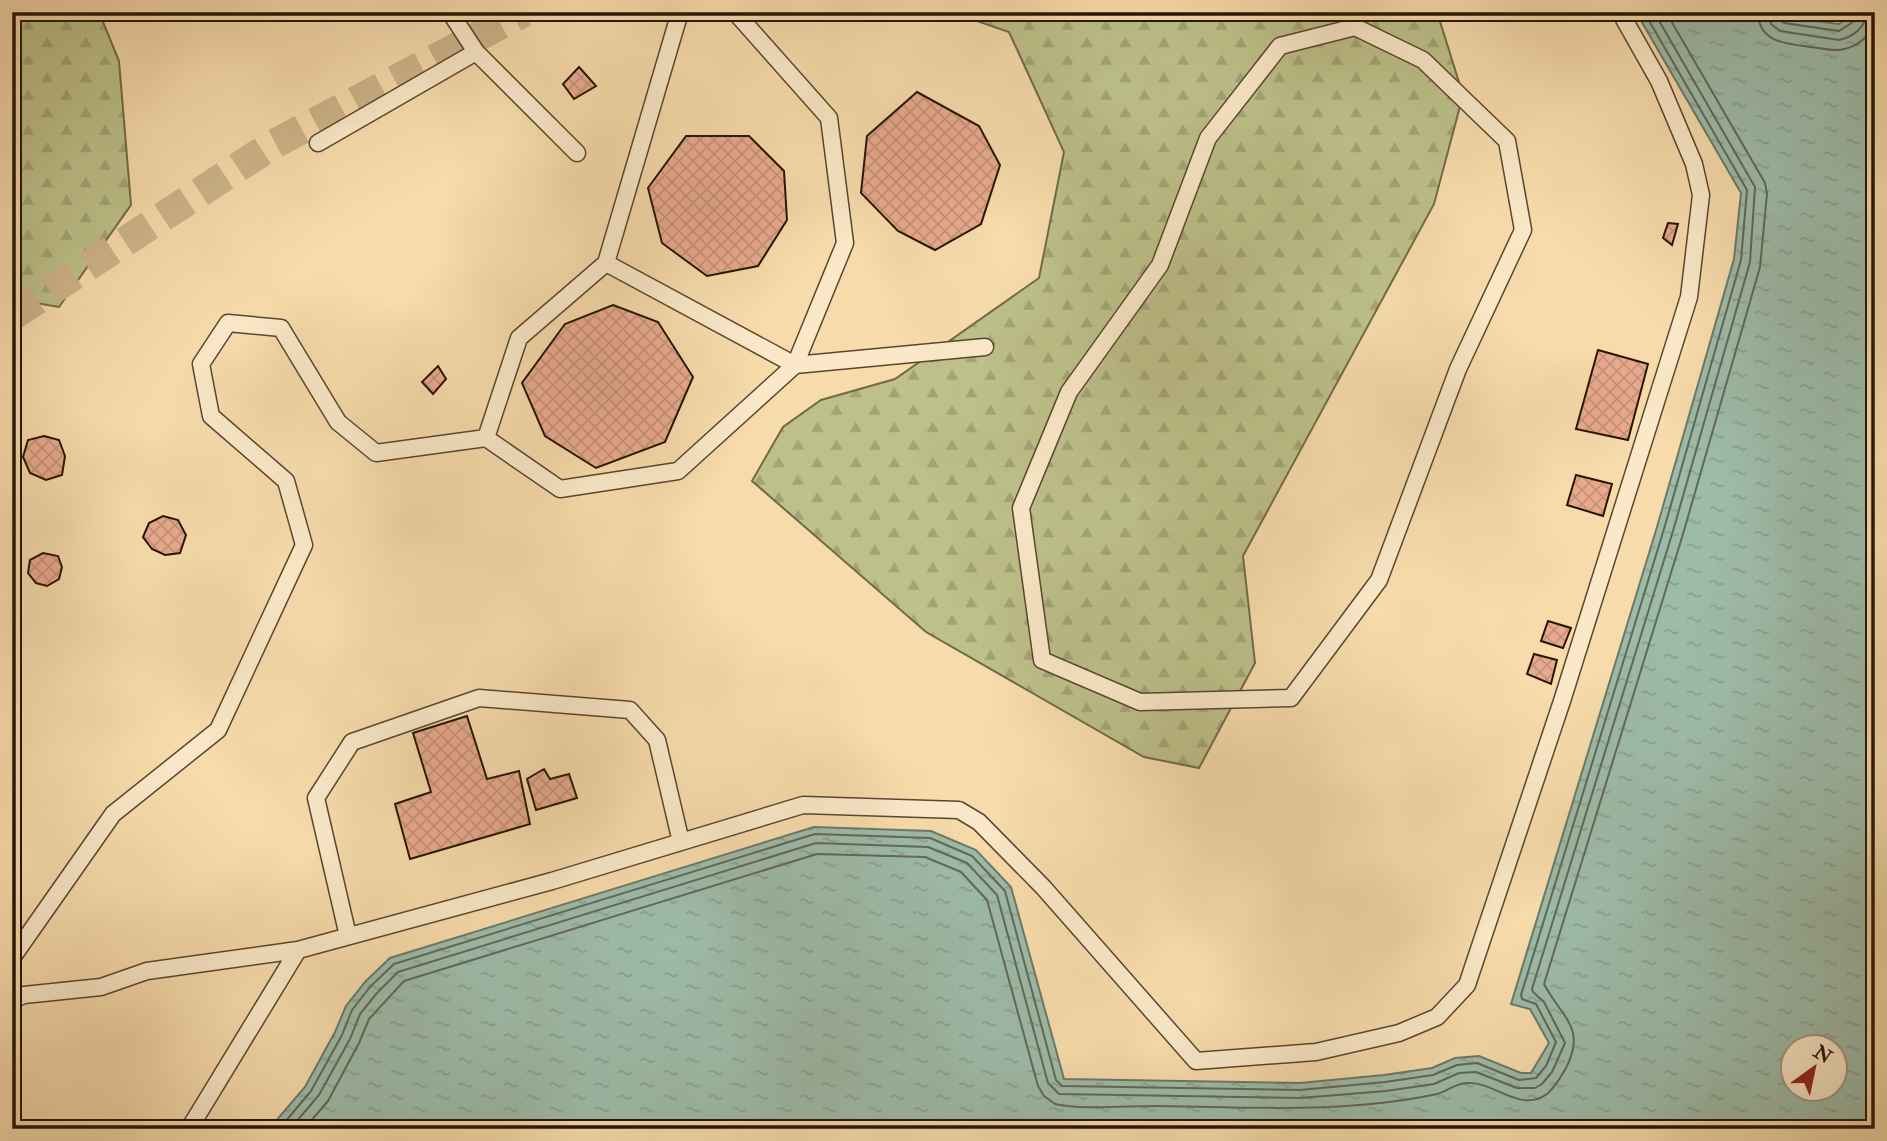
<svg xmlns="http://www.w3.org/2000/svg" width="1887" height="1141" font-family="'IM FELL Double Pica',serif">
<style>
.forest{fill:url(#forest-firs);stroke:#716a48;stroke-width:2}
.water{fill:url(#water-ripples);stroke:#6d7968;stroke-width:2;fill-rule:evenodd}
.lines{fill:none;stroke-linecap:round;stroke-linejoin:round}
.shore{stroke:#616858;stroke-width:2}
.building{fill:url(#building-cross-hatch);stroke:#251506;stroke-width:2}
.minor-tunnel{stroke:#cdb38a;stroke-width:30;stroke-dasharray:30 15;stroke-linecap:butt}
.service-casing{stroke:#5a462f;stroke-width:19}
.service{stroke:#fae8c8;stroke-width:16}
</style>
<defs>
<pattern id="forest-firs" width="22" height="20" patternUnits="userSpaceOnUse" patternTransform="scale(1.75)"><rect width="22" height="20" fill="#bdc089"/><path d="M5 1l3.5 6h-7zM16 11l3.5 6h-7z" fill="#a2a475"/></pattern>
<pattern id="water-ripples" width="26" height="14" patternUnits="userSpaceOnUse" patternTransform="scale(1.75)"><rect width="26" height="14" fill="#9dbba9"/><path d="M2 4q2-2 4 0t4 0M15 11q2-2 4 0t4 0" fill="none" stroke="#87a090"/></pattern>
<pattern id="building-cross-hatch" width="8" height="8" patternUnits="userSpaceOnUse" patternTransform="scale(1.75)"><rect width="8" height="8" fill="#e8aa8e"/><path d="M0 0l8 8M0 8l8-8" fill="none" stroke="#c79179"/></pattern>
</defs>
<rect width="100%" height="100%" fill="#f7dbab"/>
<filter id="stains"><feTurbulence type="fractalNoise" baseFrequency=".00286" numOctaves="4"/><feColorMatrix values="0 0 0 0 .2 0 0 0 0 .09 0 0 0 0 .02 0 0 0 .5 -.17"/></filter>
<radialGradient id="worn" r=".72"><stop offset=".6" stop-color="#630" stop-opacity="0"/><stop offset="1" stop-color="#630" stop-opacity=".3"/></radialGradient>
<path class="forest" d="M 12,12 L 99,12 L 119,61 L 131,205 L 59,307 L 12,299 Z
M 951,12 L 1245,12 L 1254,19 L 1266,12 L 1435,12 L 1438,15 L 1463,95 L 1434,204 L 1243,556 L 1255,663 L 1199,768 L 1144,757 L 926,632 L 752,481 L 783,427 L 821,400 L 895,379 L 1039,278 L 1064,152 L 1009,32 Z"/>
<path class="water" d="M 1636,12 L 1785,12 L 1784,17 L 1839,24 L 1855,12 L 1875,12 L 1875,1129 L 269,1129 L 305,1087 L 335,1032 L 346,1006 L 365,982 L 390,958 L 814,827 L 931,831 L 976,850 L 1011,887 L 1064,1079 L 1300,1083 L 1384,1075 L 1432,1068 L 1455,1058 L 1479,1056 L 1521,1073 L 1531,1073 L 1549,1043 L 1530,1009 L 1511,1004 L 1657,527 L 1734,259 L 1741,193 ZM 1792,1046 L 1834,1046 L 1834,1088 L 1792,1088 Z"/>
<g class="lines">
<path class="shore" d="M 1758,12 C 1758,43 1788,44 1811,47 C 1822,48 1834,52 1844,49 C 1856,47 1869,36 1875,26
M 1769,12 L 1771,24 L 1780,31 L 1839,40 C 1853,37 1866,27 1867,12
M 1778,12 L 1778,19 L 1784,23 L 1839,31 L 1856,20 L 1858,12
M 279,1129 L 311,1091 L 342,1035 L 352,1010 L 370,987 L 394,964 L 815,834 L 930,838 L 972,856 L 1005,891 L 1056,1080 L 1062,1086 L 1300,1090 L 1385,1082 L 1433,1075 L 1457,1065 L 1477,1063 L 1519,1080 L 1536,1078 L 1546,1066 L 1556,1042 L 1536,1004 L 1522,999 L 1521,995 L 1664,529 L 1741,260 L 1747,190 L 1644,12
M 290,1129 L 319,1095 L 350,1039 L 360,1014 L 377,993 L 398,972 L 816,843 L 928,847 L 967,863 L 997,895 L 1048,1083 L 1059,1094 L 1300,1098 L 1386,1091 L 1434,1084 L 1459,1073 L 1476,1072 L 1517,1088 L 1535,1088 L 1542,1084 L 1552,1072 L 1565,1043 L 1544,1002 L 1533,992 L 1532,989 L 1673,531 L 1750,262 L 1755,187 L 1654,12
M 304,1129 L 328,1101 L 359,1043 L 369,1019 L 404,981 L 817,854 L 925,857 L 961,872 L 987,900 L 1038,1086 L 1044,1096 L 1055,1104 C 1079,1110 1129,1106 1156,1106 C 1249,1107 1344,1114 1437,1094 C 1445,1092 1452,1086 1461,1084 C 1490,1076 1518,1115 1547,1094 C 1555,1087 1561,1077 1566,1068 C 1587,1027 1561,1017 1544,984 L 1683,534 L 1760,267 L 1767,194 L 1765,183 L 1666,12"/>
</g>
<path class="building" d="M 579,67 L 596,86 L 574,99 L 563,84 Z
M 917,92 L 979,126 L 1000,165 L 981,224 L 935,250 L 898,231 L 861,193 L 867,136 Z
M 686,136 L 749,136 L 784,171 L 787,220 L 758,266 L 707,276 L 662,243 L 648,188 Z
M 1668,223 L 1678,224 L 1672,245 L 1663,238 Z
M 613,305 L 658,322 L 693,377 L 665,442 L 596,468 L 545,436 L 522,383 L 565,324 Z
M 1598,350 L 1648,364 L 1628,440 L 1576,429 Z
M 438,366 L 446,379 L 433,394 L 422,382 Z
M 44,436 L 59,440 L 65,456 L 62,475 L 46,480 L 30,473 L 23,457 L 28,440 Z
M 1576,475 L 1612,484 L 1603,516 L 1567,505 Z
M 163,516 L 178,520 L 186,535 L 180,553 L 165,555 L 152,549 L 143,537 L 149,523 Z
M 43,553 L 58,556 L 62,567 L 59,579 L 47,586 L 36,583 L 28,573 L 30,560 Z
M 1548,621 L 1571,628 L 1563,648 L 1541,641 Z
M 1534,654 L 1557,660 L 1551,684 L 1527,674 Z
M 467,716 L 487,779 L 519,771 L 530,824 L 410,859 L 395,804 L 431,792 L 413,733 Z
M 544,769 L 550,779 L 569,774 L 577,798 L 536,810 L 527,779 Z"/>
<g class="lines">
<path class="minor-tunnel" d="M 12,316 L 272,145 L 524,12"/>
<defs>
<path id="service" d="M 450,12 L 476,52 L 577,153
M 1355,27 L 1423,60 L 1507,141 L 1523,230 L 1458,369 L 1379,580 L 1291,698 L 1140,702 L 1042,660 L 1021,508 L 1069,392 L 1160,265 L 1208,138 L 1280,46 Z
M 318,143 L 476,52
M 606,263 L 795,365 L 985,347
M 486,438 L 560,489 L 678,471 L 795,365 L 845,243 L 829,118 L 735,12
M 348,936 L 316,798 L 352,742 L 479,698 L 630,710 L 657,740 L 681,842
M 12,958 L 113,814 L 218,730 L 304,545 L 286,481 L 211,416 L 201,364 L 228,323 L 281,328 L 338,422 L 376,453 L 486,438 L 519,338 L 606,263 L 680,12
M 12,1000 L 24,995 L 101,987 L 147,971 L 298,950 L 552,881 L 803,805 L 959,810 L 979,822 L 1043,887 L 1196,1061 L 1316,1052 L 1399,1033 L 1437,1017 L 1467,985 L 1562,701 L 1689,297 L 1701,195 L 1694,164 L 1659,81 L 1620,12
M 189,1129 L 298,950"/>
</defs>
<use href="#service" class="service-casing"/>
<use href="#service" class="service"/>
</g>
<rect width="1887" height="1141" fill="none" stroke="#f7dbab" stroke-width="42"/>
<rect x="14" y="14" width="1859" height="1113" fill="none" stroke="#251506" stroke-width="3.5"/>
<rect x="21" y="21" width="1845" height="1099" fill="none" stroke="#251506" stroke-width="2"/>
<g transform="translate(1814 1068) rotate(33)"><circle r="33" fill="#fae8c8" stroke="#a5947a" stroke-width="2"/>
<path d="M0-5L12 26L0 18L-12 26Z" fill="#8f2418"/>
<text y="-10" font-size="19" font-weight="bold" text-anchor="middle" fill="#251506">N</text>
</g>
<rect width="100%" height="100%" filter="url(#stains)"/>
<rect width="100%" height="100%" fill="url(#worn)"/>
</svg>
